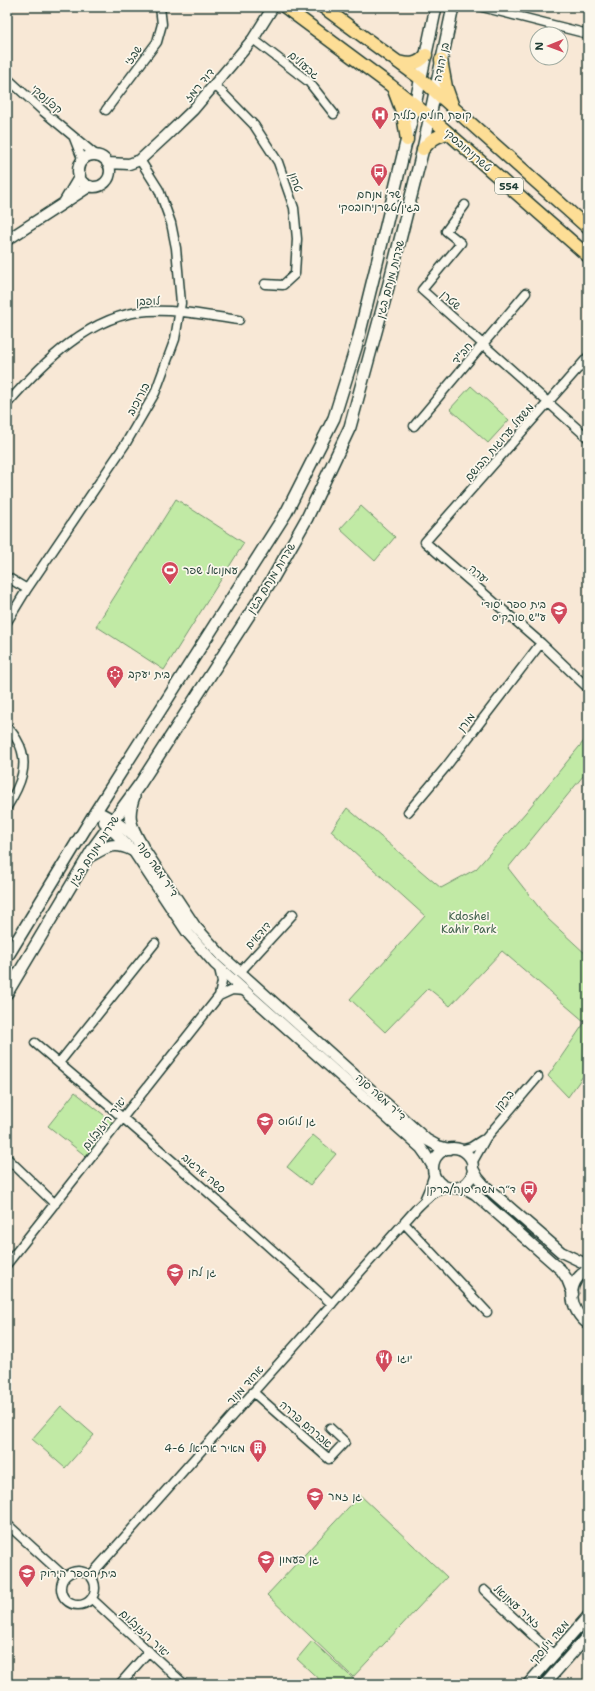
<svg xmlns="http://www.w3.org/2000/svg" width="595" height="1691" font-family="'Shantell Sans','Playpen Sans Hebrew',sans-serif">
<style>
.green{fill:#c1eaa5;stroke:#70946c}
.lines{fill:none;stroke-linecap:round;stroke-linejoin:round}
.minor-casing{stroke:#1f3d34;stroke-width:11}
.tertiary-casing{stroke:#1f3d34;stroke-width:13}
.secondary-casing{stroke:#1f3d34;stroke-width:14}
.primary-casing{stroke:#1f3d34;stroke-width:15}
.minor{stroke:#fbf7ec;stroke-width:8}
.tertiary{stroke:#fbf7ec;stroke-width:10}
.secondary{stroke:#fbf7ec;stroke-width:11}
.primary{stroke:#fdde96;stroke-width:12}
.labels{text-anchor:middle;stroke-width:3.5;stroke-linejoin:round;paint-order:stroke}
.shield{fill:#fbf7ec;stroke:#61756b;stroke-width:1}
.shield-label{font-size:10px;font-weight:bold;fill:#1f3d34}
.street-label{font-size:11px;fill:#1f3d34;stroke:#fbf7ec}
.poi-label{font-size:11px;fill:#1f3d34;stroke:#fbf7ec;text-anchor:start}
.park-label{font-size:11px;fill:#3f604b;stroke:#fbf7ec}
</style>
<rect width="100%" height="100%" fill="#f8e8d6"/>
<filter id="ink" filterUnits="userSpaceOnUse"><feTurbulence type="fractalNoise" baseFrequency=".025" numOctaves="2"/><feDisplacementMap in="SourceGraphic" scale="8" xChannelSelector="R" yChannelSelector="G"/><feConvolveMatrix kernelMatrix="1 2 1 2 8 2 1 2 1" color-interpolation-filters="sRGB"/></filter>
<g filter="url(#ink)">
<path class="green" d="M 471,386 L 509,420 L 488,443 L 450,409 Z
M 176,499 L 244,543 L 164,670 L 96,626 Z
M 361,506 L 395,537 L 375,561 L 340,529 Z
M 588,736 L 588,770 L 508,868 L 548,919 L 588,956 L 588,1069 L 568,1097 L 548,1076 L 585,1022 L 502,951 L 450,1006 L 428,988 L 385,1032 L 350,999 L 425,916 L 331,831 L 347,808 L 441,888 L 476,869 L 526,812 Z
M 75,1092 L 114,1123 L 87,1157 L 48,1126 Z
M 313,1135 L 336,1154 L 310,1185 L 287,1167 Z
M 61,1406 L 94,1435 L 65,1468 L 32,1439 Z
M 360,1495 L 447,1577 L 353,1677 L 267,1595 Z
M 312,1641 L 359,1684 L 324,1684 L 297,1659 Z"/>
<g class="lines">
<defs>
<path id="minor" d="M 482,7 L 588,34
M 253,39 L 309,82 L 334,114
M 7,78 L 44,112 L 97,156
M 215,85 L 254,125 L 278,162 L 294,208 L 297,239 L 295,274 L 283,285 L 265,284
M 106,110 L 157,42 L 162,24 L 160,7
M 74,138 L 83,161
M 465,205 L 446,231 L 461,243 L 422,290 L 588,438
M 588,357 L 425,542 L 541,643 L 588,688
M 7,404 C 42,363 91,314 148,311 C 178,309 209,316 239,320
M 414,426 L 526,293
M 7,577 L 27,589
M 7,622 L 27,589 L 126,443 L 155,393 L 175,339 L 181,303 L 176,248 L 171,223 L 159,190 L 140,160
M 7,728 C 12,731 14,735 17,740 C 31,763 20,786 7,807
M 408,812 L 445,768 L 541,643
M 240,972 L 293,914
M 219,996 L 232,990 L 245,991
M 35,1043 C 136,1128 235,1215 332,1304
M 59,1063 L 155,943
M 460,1150 L 471,1147 L 482,1140
M 7,1158 L 55,1204
M 472,1163 L 486,1138 L 538,1077
M 425,1198 L 429,1189 L 434,1174
M 404,1223 L 487,1312
M 7,1264 L 219,996 L 222,982 L 219,968
M 253,1392 L 329,1459 L 345,1442 L 330,1428
M 7,1524 L 65,1577
M61 1588a17 17 0 1 1 34 0a17 17 0 1 1-34 0Z
M 90,1576 L 417,1208 C 427,1198 435,1190 449,1188
M 484,1590 L 554,1655
M 92,1599 L 184,1684
M 120,1684 L 149,1651"/>
<path id="tertiary" d="M78 171a16 16 0 1 1 32 0a16 16 0 1 1-32 0Z
M 107,163 L 129,164 L 140,160 L 166,136 L 193,110 L 253,39 L 273,7
M 65,201 L 80,176
M 7,240 L 90,186
M 96,811 C 116,820 127,829 142,846 L 195,926 L 223,957 L 427,1140 L 438,1146 L 449,1149
M 104,822 L 134,852 L 187,932 L 215,964 L 421,1148 L 426,1155 L 433,1167
M433 1168a20 20 0 1 1 40 0a20 20 0 1 1-40 0Z
M 472,1167 L 478,1178 L 484,1185 L 561,1252 L 588,1265
M 456,1188 L 468,1190 L 475,1194 L 561,1270 L 567,1279 L 573,1294
M 588,1270 C 564,1282 570,1311 588,1324
M 528,1684 L 588,1616
M 545,1684 L 588,1635"/>
<path id="secondary" d="M 134,796 C 126,818 131,827 142,846
M 90,856 C 106,847 114,841 132,850
M 7,957 L 96,811 L 286,513 L 334,418 L 357,344 L 378,259 L 415,105 L 436,7
M 7,993 L 94,847 L 140,784 L 273,578 L 307,518 L 350,427 L 386,295 L 423,149 L 453,7"/>
<path id="primary" d="M 285,7 L 390,85 L 430,117 L 588,256
M 323,7 L 421,79 L 588,228
M 441,60 L 446,87 L 453,107
M 398,62 C 410,65 418,65 426,55
M 394,90 L 403,114 L 407,140
M 423,149 C 431,139 437,136 448,133"/>
</defs>
<use href="#minor" class="minor-casing"/>
<use href="#tertiary" class="tertiary-casing"/>
<use href="#secondary" class="secondary-casing"/>
<use href="#primary" class="primary-casing"/>
<use href="#minor" class="minor"/>
<use href="#tertiary" class="tertiary"/>
<use href="#secondary" class="secondary"/>
<use href="#primary" class="primary"/>
</g>
</g>
<defs>
<symbol id="hospital-pin" viewBox="-11 -11 22 30"><path d="M0 17L-7.5 6A9.5 9.5 0 1 1 7.5 6Z" fill="#d1495b" stroke="#fbf7ec"/><path d="M-5-5h3v3.5h4V-5h3V5h-3V1.5h-4V5h-3Z" fill="#fff"/></symbol>
<symbol id="bus-pin" viewBox="-11 -11 22 30"><path d="M0 17L-7.5 6A9.5 9.5 0 1 1 7.5 6Z" fill="#d1495b" stroke="#fbf7ec"/><path d="M-5-6H5V4H4V6H2V4H-2V6H-4V4H-5ZM-3.5-4V0h7V-4ZM-3.5 1.2v1.5H-2V1.2ZM2 1.2v1.5H3.5V1.2Z" fill="#fff"/></symbol>
<symbol id="stadium-pin" viewBox="-11 -11 22 30"><path d="M0 17L-7.5 6A9.5 9.5 0 1 1 7.5 6Z" fill="#d1495b" stroke="#fbf7ec"/><path d="M0-5a6.5 5 0 1 0 0 10a6.5 5 0 1 0 0-10ZM-3.5-1.8h7v3.6h-7Z" fill="#fff"/></symbol>
<symbol id="school-pin" viewBox="-11 -11 22 30"><path d="M0 17L-7.5 6A9.5 9.5 0 1 1 7.5 6Z" fill="#d1495b" stroke="#fbf7ec"/><path d="M0-5L7-2L0 1L-7-2ZM-4 1L0 2.5L4 1V4Q0 6-4 4Z" fill="#fff"/></symbol>
<symbol id="synagogue-pin" viewBox="-11 -11 22 30"><path d="M0 17L-7.5 6A9.5 9.5 0 1 1 7.5 6Z" fill="#d1495b" stroke="#fbf7ec"/><path d="M0-6.5L5.6 3.2H-5.6ZM0 6.5L5.6-3.2H-5.6Z" fill="#fff"/></symbol>
<symbol id="restaurant-pin" viewBox="-11 -11 22 30"><path d="M0 17L-7.5 6A9.5 9.5 0 1 1 7.5 6Z" fill="#d1495b" stroke="#fbf7ec"/><path d="M-5-6h1v4h1v-4h1v4h1v-4h1v5L-1.5 .5V6h-2V.5L-5-1ZM5-6V6H3V1.5H1.5Q1.5-4 5-6Z" fill="#fff"/></symbol>
<symbol id="building-pin" viewBox="-11 -11 22 30"><path d="M0 17L-7.5 6A9.5 9.5 0 1 1 7.5 6Z" fill="#d1495b" stroke="#fbf7ec"/><path d="M-4-6H4V6H1V3H-1V6H-4ZM-2.5-4.3h1.7v1.8h-1.7ZM.8-4.3h1.7v1.8H.8ZM-2.5-1h1.7V.8h-1.7ZM.8-1h1.7V.8H.8Z" fill="#fff"/></symbol>
</defs>
<g fill-rule="evenodd">
<use href="#hospital-pin" x="370" y="105" width="20" height="27"/>
<use href="#bus-pin" x="369" y="162" width="20" height="27"/>
<use href="#stadium-pin" x="160" y="560" width="20" height="27"/>
<use href="#school-pin" x="549" y="600" width="20" height="27"/>
<use href="#synagogue-pin" x="105" y="664" width="20" height="27"/>
<use href="#school-pin" x="255" y="1111" width="20" height="27"/>
<use href="#bus-pin" x="519" y="1179" width="20" height="27"/>
<use href="#school-pin" x="165" y="1262" width="20" height="27"/>
<use href="#restaurant-pin" x="374" y="1348" width="20" height="27"/>
<use href="#building-pin" x="248" y="1438" width="20" height="27"/>
<use href="#school-pin" x="305" y="1486" width="20" height="27"/>
<use href="#school-pin" x="256" y="1549" width="20" height="27"/>
<use href="#school-pin" x="17" y="1563" width="20" height="27"/>
</g>
<g class="labels">
<rect class="shield" x="495" y="178" width="28" height="16" rx="3"/>
<g class="shield-label">
<text x="509" y="190">554</text>
</g>
<g class="street-label">
<text transform="translate(133 55) rotate(-54)" y="4">שבזי</text>
<text transform="translate(441 62) rotate(-78)" y="4">בן יהודה</text>
<text transform="translate(304 65) rotate(41)" y="4">גבעולים</text>
<text transform="translate(199 85) rotate(-50)" y="4">דוד רמז</text>
<text transform="translate(47 99) rotate(41)" y="4">קפלנסקי</text>
<text transform="translate(468 150) rotate(41)" y="4">טשרניחובסקי</text>
<text transform="translate(296 182) rotate(71)" y="4">טהון</text>
<text transform="translate(390 279) rotate(-75)" y="4">שדרות מנחם בגין</text>
<text transform="translate(451 300) rotate(42)" y="4">שטרן</text>
<text transform="translate(148 301) rotate(-2)" y="4">לופבן</text>
<text transform="translate(462 353) rotate(-50)" y="4">חב"ד</text>
<text transform="translate(138 399) rotate(-62)" y="4">בורוכוב</text>
<text transform="translate(499 442) rotate(-49)" y="4">משעול ערוגות הבושם</text>
<text transform="translate(479 574) rotate(41)" y="4">יערה</text>
<text transform="translate(271 578) rotate(-58)" y="4">שדרות מנחם בגין</text>
<text transform="translate(466 722) rotate(-52)" y="4">מורן</text>
<text transform="translate(94 850) rotate(-57)" y="4">שדרות מנחם בגין</text>
<text transform="translate(158 869) rotate(56)" y="4">ד"ר משה סנה</text>
<text transform="translate(258 935) rotate(-48)" y="4">דודאים</text>
<text transform="translate(381 1097) rotate(42)" y="4">ד"ר משה סנה</text>
<text transform="translate(504 1100) rotate(-49)" y="4">ברקן</text>
<text transform="translate(104 1123) rotate(-52)" y="4">יאיר רוזנבלום</text>
<text transform="translate(204 1173) rotate(41)" y="4">סשה ארגוב</text>
<text transform="translate(245 1385) rotate(-48)" y="4">אהוד מנור</text>
<text transform="translate(306 1424) rotate(41)" y="4">אברהם פררה</text>
<text transform="translate(517 1606) rotate(42)" y="4">זמיר עמנואל</text>
<text transform="translate(145 1633) rotate(43)" y="4">יאיר רוזנבלום</text>
<text transform="translate(549 1642) rotate(-49)" y="4">משה וילנסקי</text>
</g>
<g class="poi-label">
<text x="393" y="119">קופת חולים כללית</text>
<text x="379" y="198" text-anchor="middle">שד׳ מנחם<tspan x="379" dy="13">בגין/טשרניחובסקי</tspan></text>
<text x="183" y="574">עמנואל שפר</text>
<text x="546" y="608" text-anchor="end">בית ספר יסודי<tspan x="546" dy="13">ע"ש סורקיס</tspan></text>
<text x="128" y="678">בית יעקב</text>
<text x="278" y="1125">גן לוטוס</text>
<text x="516" y="1193" text-anchor="end">ד״ר משה סנה/ברקן</text>
<text x="188" y="1276">גן לחן</text>
<text x="397" y="1362">יוגו</text>
<text x="245" y="1452" text-anchor="end">מאיר אריאל 4-6</text>
<text x="328" y="1500">גן זמר</text>
<text x="279" y="1563">גן פעמון</text>
<text x="40" y="1577">בית הספר הירוק</text>
</g>
<g class="park-label">
<text x="469" y="920">Kdoshei<tspan x="469" dy="13">Kahir Park</tspan></text>
</g>
</g>
<rect width="595" height="1691" fill="none" stroke="#fbf7ec" stroke-width="24"/>
<rect x="12" y="12" width="571" height="1667" fill="none" stroke="#1f3d34" stroke-width="1.5" filter="url(#ink)"/>
<g transform="translate(549 46) rotate(269)"><circle r="19" fill="#fbf7ec" stroke="#a3ada2"/>
<path d="M0-3L7 15L0 10L-7 15Z" fill="#d1495b"/>
<text y="-6" font-size="11" font-weight="bold" text-anchor="middle" fill="#1f3d34">N</text>
</g>
</svg>
